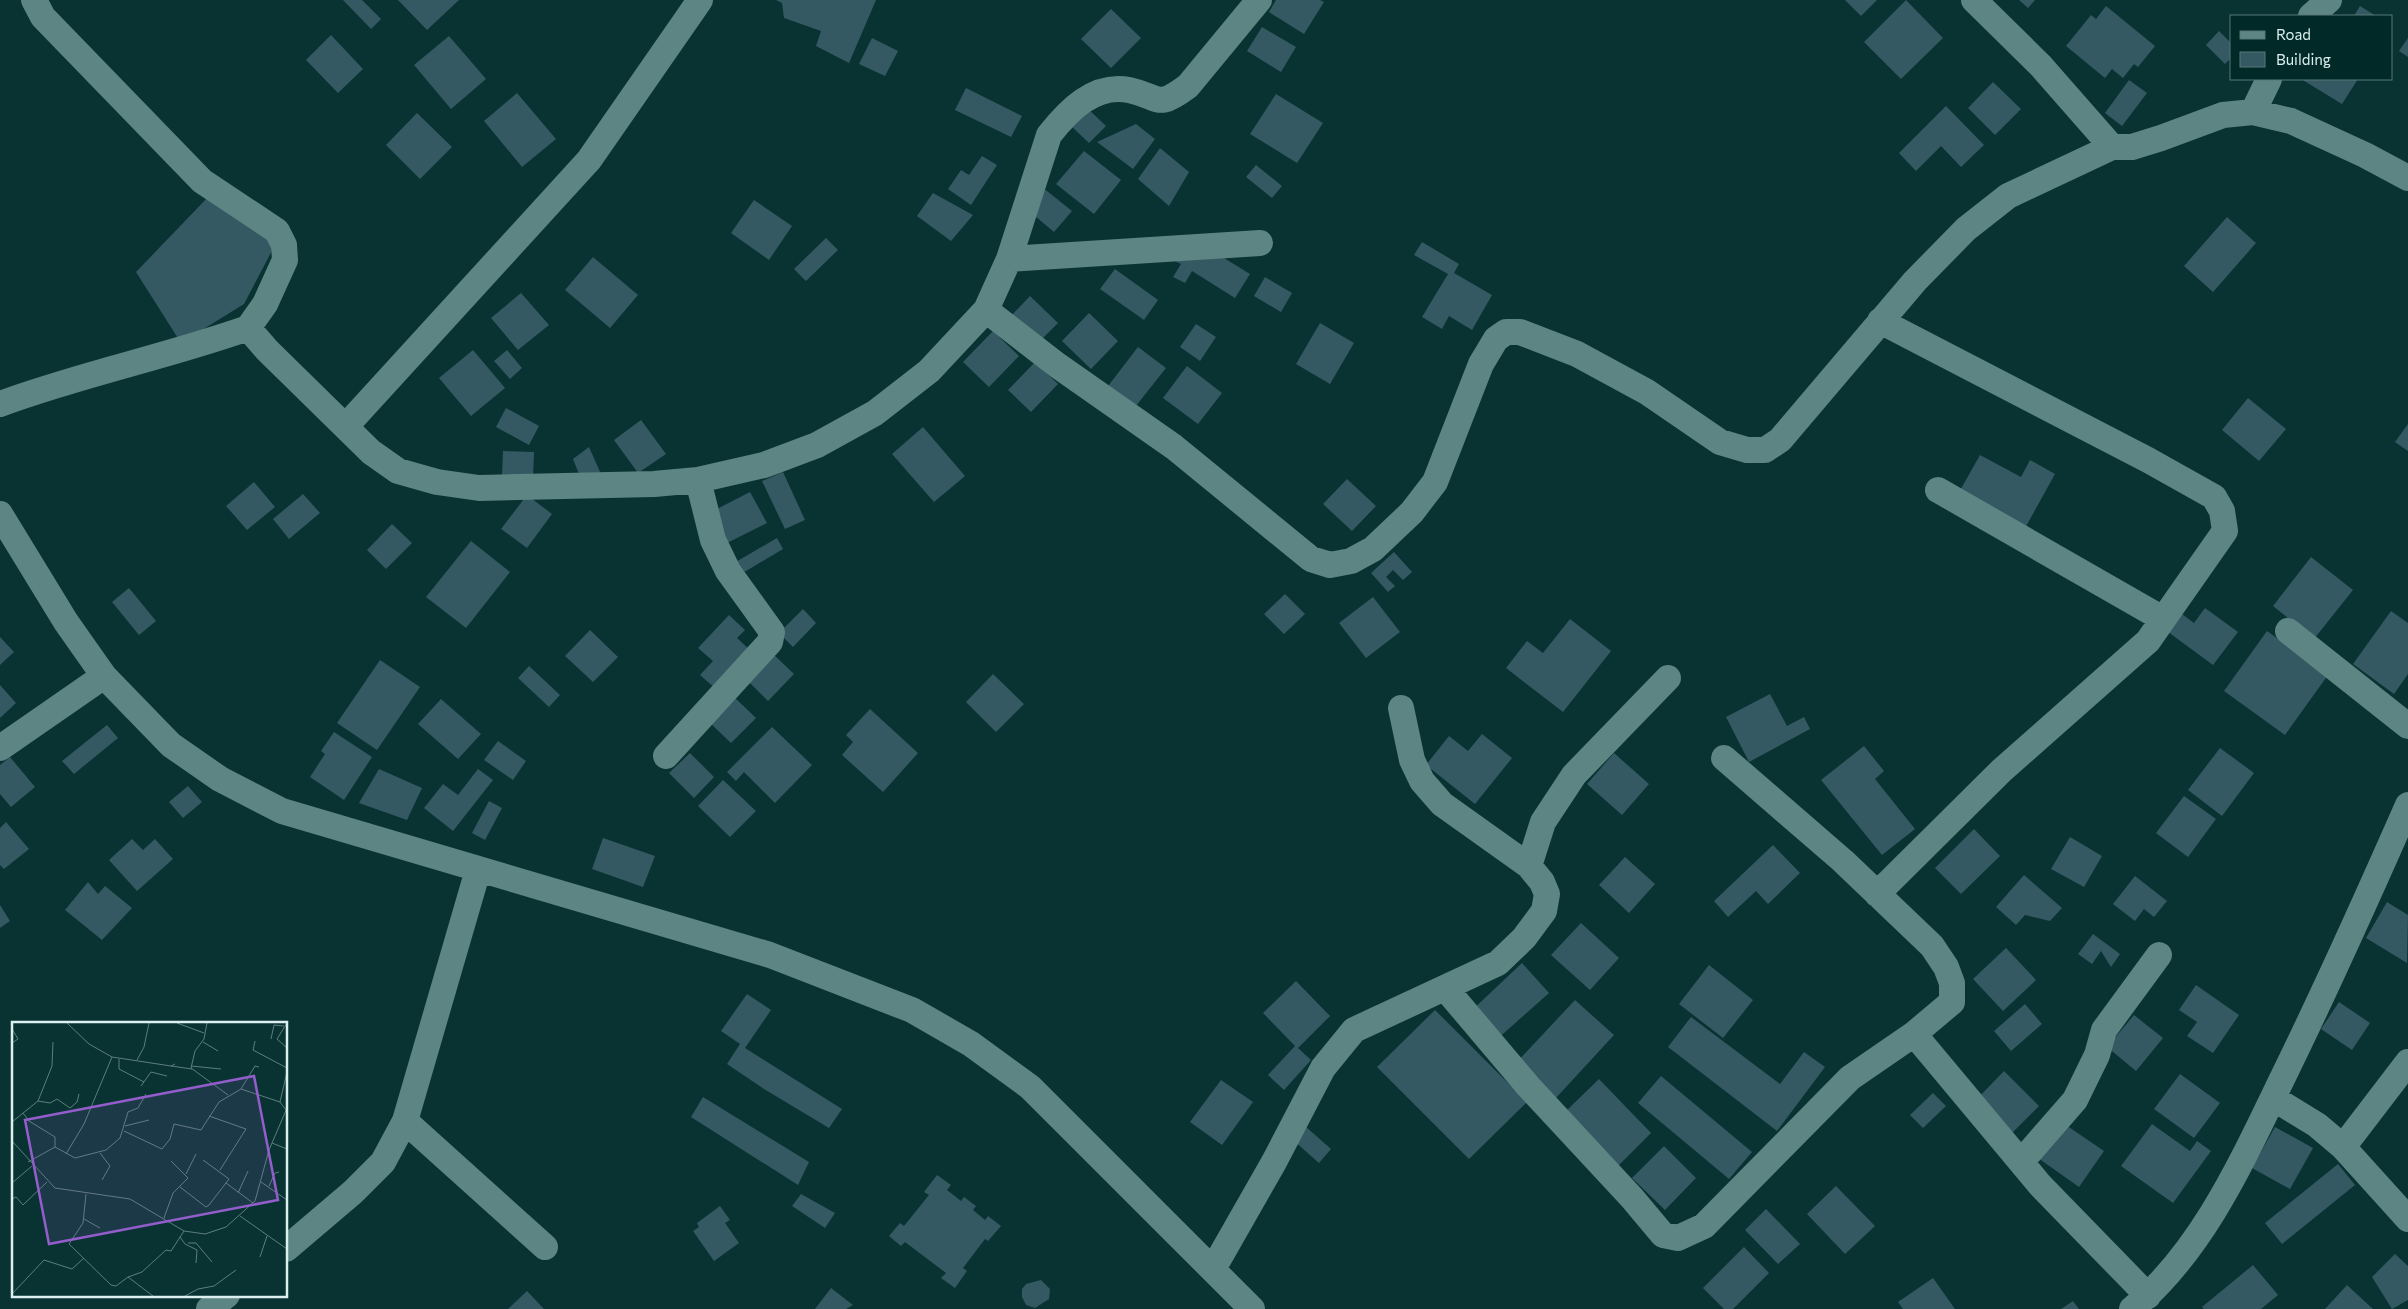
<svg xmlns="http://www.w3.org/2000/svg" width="2408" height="1309" font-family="Commissioner,sans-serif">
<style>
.building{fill:#345963}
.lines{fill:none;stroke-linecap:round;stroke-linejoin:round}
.minor{stroke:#5c8583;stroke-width:26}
.inset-road{fill:none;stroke:#5c7e7d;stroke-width:1}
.view{fill:#935dcb;fill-opacity:0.15;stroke:#935dcb;stroke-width:2.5}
.inset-edge{fill:none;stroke:#daefee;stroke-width:2.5}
</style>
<rect width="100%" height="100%" fill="#083332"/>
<path class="building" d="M 343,0 L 362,0 L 381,19 L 371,29 Z
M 398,0 L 459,0 L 427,30 Z
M 776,0 L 876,0 L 849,63 L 816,46 L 821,31 L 784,18 L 782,3 Z
M 1276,0 L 1320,0 L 1324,2 L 1304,34 L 1269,12 Z
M 1845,0 L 1877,0 L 1861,16 Z
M 1906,0 L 1943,38 L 1901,79 L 1864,42 Z
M 2019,0 L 2035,0 L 2028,8 Z
M 2106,6 L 2155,46 L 2138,67 L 2134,64 L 2123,78 L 2112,69 L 2105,78 L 2066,46 L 2091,15 L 2096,19 Z
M 2360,6 L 2376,16 L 2354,16 Z
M 1111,9 L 1141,38 L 1111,68 L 1081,39 Z
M 1262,27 L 1296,47 L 1281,72 L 1247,51 Z
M 2219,31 L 2232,44 L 2232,57 L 2225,64 L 2206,45 Z
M 331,35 L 363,69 L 338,93 L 306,60 Z
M 449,36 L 486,79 L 451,109 L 414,65 Z
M 872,38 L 898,51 L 885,76 L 859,64 Z
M 2408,38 L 2408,57 L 2399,51 Z
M 2301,79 L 2358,79 L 2342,104 Z
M 2129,80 L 2147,93 L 2122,126 L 2105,113 Z
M 1993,82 L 2021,109 L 1995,135 L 1968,108 Z
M 966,88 L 1022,116 L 1011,137 L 955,110 Z
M 517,93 L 556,139 L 522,167 L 484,121 Z
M 1276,94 L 1323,123 L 1297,163 L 1250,134 Z
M 1085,106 L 1106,126 L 1089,143 L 1069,124 Z
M 1946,106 L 1984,145 L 1961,167 L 1941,146 L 1916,171 L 1899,153 Z
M 417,113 L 452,147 L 420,179 L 386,145 Z
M 1136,124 L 1155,139 L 1133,169 L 1097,142 Z
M 1160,148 L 1189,172 L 1169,206 L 1138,179 Z
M 1084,151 L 1121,180 L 1094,214 L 1056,184 Z
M 982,156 L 997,165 L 971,205 L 948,189 L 961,170 L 969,175 Z
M 1256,165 L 1282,186 L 1272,198 L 1246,177 Z
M 1037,183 L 1072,211 L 1054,232 L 1029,211 Z
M 933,193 L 973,215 L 951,241 L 917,216 Z
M 209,196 L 275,245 L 244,304 L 181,343 L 136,272 Z
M 754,200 L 792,226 L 769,260 L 731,233 Z
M 2227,217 L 2256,243 L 2213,292 L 2184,266 Z
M 826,238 L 838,250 L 806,281 L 794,269 Z
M 1422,242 L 1459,264 L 1454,273 L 1492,295 L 1472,330 L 1449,316 L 1442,329 L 1422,317 L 1448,274 L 1414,255 Z
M 593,257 L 638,295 L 610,328 L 565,290 Z
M 1224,258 L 1250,274 L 1235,298 L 1192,271 L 1185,283 L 1173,277 L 1181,264 L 1173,260 Z
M 1115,269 L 1158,300 L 1144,320 L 1100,289 Z
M 1265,277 L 1292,293 L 1281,312 L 1254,296 Z
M 521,293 L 549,325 L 518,350 L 491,318 Z
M 1030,296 L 1058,323 L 1037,344 L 1009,318 Z
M 1089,313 L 1118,341 L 1091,369 L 1062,341 Z
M 1320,323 L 1354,343 L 1330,384 L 1296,364 Z
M 1196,324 L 1216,337 L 1200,361 L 1180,347 Z
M 993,331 L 1019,356 L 989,387 L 963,362 Z
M 1138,347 L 1166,368 L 1132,411 L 1105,390 Z
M 473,350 L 505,388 L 471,416 L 439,378 Z
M 507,350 L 522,368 L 510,379 L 494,361 Z
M 1035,362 L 1058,384 L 1031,412 L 1008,390 Z
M 1187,366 L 1222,393 L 1198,424 L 1163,398 Z
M 2248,398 L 2286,429 L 2259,461 L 2222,430 Z
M 506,408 L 539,426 L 529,445 L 496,427 Z
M 641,420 L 666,454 L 638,473 L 614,440 Z
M 2408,424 L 2408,451 L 2395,442 Z
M 923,427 L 965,476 L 934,502 L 892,454 Z
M 589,447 L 601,474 L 581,479 L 573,459 Z
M 503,451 L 534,452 L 533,477 L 502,475 Z
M 1980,455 L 2021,477 L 2030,460 L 2055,474 L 2024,530 L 1958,494 Z
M 783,472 L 805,520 L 785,529 L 762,481 Z
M 1347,479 L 1376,506 L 1352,531 L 1323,504 Z
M 254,482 L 275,507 L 247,530 L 226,506 Z
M 750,492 L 767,523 L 727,543 L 711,512 Z
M 303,494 L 320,513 L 289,539 L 273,519 Z
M 527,495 L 552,514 L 527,548 L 501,529 Z
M 392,524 L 412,543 L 386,569 L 367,550 Z
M 777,538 L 783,549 L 741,574 L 734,563 Z
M 471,541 L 510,572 L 466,628 L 426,597 Z
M 1394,552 L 1412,572 L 1403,580 L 1393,570 L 1386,577 L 1395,586 L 1388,592 L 1371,573 Z
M 2311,557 L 2353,590 L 2314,639 L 2273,606 Z
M 129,588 L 156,621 L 139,635 L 112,602 Z
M 1285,594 L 1305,614 L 1284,634 L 1264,614 Z
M 1373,597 L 1400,632 L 1366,658 L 1339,623 Z
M 2205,608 L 2238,632 L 2213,665 L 2164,629 L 2178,611 L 2194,623 Z
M 803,609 L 816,623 L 793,647 L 779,633 Z
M 2391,611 L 2408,623 L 2408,674 L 2394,694 L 2353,664 Z
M 729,615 L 745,630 L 737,638 L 752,652 L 717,690 L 700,675 L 713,661 L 698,648 Z
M 1570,619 L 1611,651 L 1563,712 L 1506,668 L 1527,641 L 1543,653 Z
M 590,630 L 618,657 L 593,682 L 565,656 Z
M 2267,631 L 2328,675 L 2285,735 L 2224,691 Z
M 0,637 L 14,652 L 0,665 Z
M 772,653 L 794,674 L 768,701 L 746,679 Z
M 380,660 L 420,687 L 377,750 L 337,723 Z
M 529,666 L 560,695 L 549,707 L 518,678 Z
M 993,674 L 1024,704 L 996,732 L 966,702 Z
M 0,685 L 16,703 L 0,718 Z
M 1770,694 L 1787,726 L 1804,717 L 1810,729 L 1749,762 L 1726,717 Z
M 732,695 L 756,718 L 731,743 L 707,720 Z
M 441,699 L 481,734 L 458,759 L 418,724 Z
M 870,709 L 918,753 L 883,792 L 842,755 L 853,742 L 846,735 Z
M 107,725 L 118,738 L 74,774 L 62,761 Z
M 772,727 L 812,765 L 775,803 L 744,772 L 736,781 L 727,772 Z
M 334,732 L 372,757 L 344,800 L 310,777 L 325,754 L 321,751 Z
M 1482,734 L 1512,758 L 1475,804 L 1426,765 L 1449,736 L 1468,751 Z
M 498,741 L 526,761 L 513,780 L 484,760 Z
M 1864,746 L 1884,771 L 1875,779 L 1915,829 L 1882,855 L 1821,780 Z
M 2220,748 L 2254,773 L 2222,816 L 2188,790 Z
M 690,753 L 714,777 L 694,798 L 669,773 Z
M 1614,753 L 1649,784 L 1622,815 L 1587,784 Z
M 10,757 L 35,787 L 11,807 L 0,794 L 0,765 Z
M 379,769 L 422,788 L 407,820 L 359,803 Z
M 478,769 L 493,780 L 453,831 L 424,808 L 443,784 L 458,795 Z
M 723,780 L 756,811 L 730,837 L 698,806 Z
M 188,786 L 202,802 L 183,818 L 169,802 Z
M 2184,796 L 2216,819 L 2188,857 L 2156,833 Z
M 489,801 L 502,808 L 485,840 L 472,833 Z
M 6,822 L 29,849 L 4,869 L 0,865 L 0,828 Z
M 1974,829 L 2000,856 L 1961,894 L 1935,868 Z
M 2070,837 L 2102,856 L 2084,887 L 2051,869 Z
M 603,838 L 655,856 L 643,887 L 592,869 Z
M 132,839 L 143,850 L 155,839 L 173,859 L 137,891 L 109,860 Z
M 1773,845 L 1800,873 L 1768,904 L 1756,891 L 1728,917 L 1714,901 Z
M 1625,857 L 1655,884 L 1629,913 L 1599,885 Z
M 2024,875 L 2062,908 L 2050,921 L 2025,915 L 2016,925 L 1996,907 Z
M 2135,876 L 2167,901 L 2154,917 L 2144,909 L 2135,921 L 2113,904 Z
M 88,882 L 98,894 L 105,886 L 132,908 L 102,940 L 65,910 Z
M 2387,902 L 2408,915 L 2407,963 L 2366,938 Z
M 0,905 L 10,921 L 0,928 Z
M 1581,923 L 1619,958 L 1590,990 L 1551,955 Z
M 2093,934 L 2120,954 L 2111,967 L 2101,951 L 2092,964 L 2078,954 Z
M 2006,948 L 2036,980 L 2003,1011 L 1973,979 Z
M 1522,963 L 1549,993 L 1495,1041 L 1469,1013 Z
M 1709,965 L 1753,1000 L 1723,1038 L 1679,1004 Z
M 1296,981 L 1330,1016 L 1298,1048 L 1311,1060 L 1284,1090 L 1268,1075 L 1295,1046 L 1263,1013 Z
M 2196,985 L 2239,1015 L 2213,1053 L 2187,1036 L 2197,1022 L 2179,1010 Z
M 747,994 L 771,1010 L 745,1048 L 842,1109 L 829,1128 L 764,1089 L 727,1064 L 740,1044 L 721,1031 Z
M 1575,1000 L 1614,1035 L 1555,1099 L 1516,1063 Z
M 2339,1002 L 2370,1023 L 2352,1050 L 2321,1029 Z
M 2025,1004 L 2042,1024 L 2011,1051 L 1994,1031 Z
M 1435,1010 L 1527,1102 L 1469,1159 L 1377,1067 Z
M 2134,1015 L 2163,1038 L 2136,1071 L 2107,1047 Z
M 1691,1017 L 1780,1084 L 1804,1052 L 1825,1067 L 1777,1131 L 1668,1047 Z
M 2004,1071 L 2039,1106 L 2010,1135 L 1975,1101 Z
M 2180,1074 L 2220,1103 L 2194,1138 L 2154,1109 Z
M 1661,1076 L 1752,1152 L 1729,1179 L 1638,1103 Z
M 1599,1079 L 1651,1133 L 1617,1167 L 1564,1113 Z
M 1221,1080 L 1253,1102 L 1222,1145 L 1190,1122 Z
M 1933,1093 L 1946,1106 L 1923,1128 L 1910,1115 Z
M 703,1097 L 809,1162 L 798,1185 L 691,1117 Z
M 2063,1123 L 2104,1151 L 2079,1187 L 2038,1158 Z
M 2152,1124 L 2190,1151 L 2197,1141 L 2211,1151 L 2173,1203 L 2121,1166 Z
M 1305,1126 L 1331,1149 L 1319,1163 L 1293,1140 Z
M 2275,1127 L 2313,1148 L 2290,1189 L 2252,1168 Z
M 1664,1146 L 1696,1178 L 1665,1210 L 1632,1178 Z
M 2338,1164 L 2355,1185 L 2282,1244 L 2265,1223 Z
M 937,1175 L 951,1185 L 947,1190 L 961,1201 L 964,1197 L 976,1206 L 973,1210 L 985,1220 L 988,1216 L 1001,1226 L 988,1241 L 985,1239 L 963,1268 L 967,1271 L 955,1288 L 941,1278 L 946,1273 L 905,1242 L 901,1246 L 889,1236 L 900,1223 L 904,1226 L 929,1195 L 924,1192 Z
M 1836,1186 L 1875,1226 L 1845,1254 L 1807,1214 Z
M 801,1194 L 835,1213 L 825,1228 L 792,1206 Z
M 720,1206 L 730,1220 L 725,1223 L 739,1243 L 714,1261 L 693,1231 L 699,1227 L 697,1223 Z
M 1766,1209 L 1800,1244 L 1778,1264 L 1745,1230 Z
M 1744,1247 L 1769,1273 L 1733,1309 L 1724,1309 L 1703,1288 Z
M 2395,1254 L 2408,1266 L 2408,1300 L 2392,1309 L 2372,1277 Z
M 2253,1265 L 2278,1295 L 2261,1309 L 2204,1309 L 2202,1307 Z
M 1933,1278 L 1955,1309 L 1903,1309 L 1898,1302 Z
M 1041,1280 L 1050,1289 L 1049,1299 L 1035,1308 L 1026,1305 L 1022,1297 L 1022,1289 L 1026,1284 Z
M 2347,1285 L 2373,1309 L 2325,1309 Z
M 831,1288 L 853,1305 L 846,1309 L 815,1309 Z
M 527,1291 L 544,1309 L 508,1309 Z
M 2073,1301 L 2079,1309 L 2061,1309 Z"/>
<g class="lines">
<path class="minor" d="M 34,0 L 43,17 L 202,181 L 277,231 L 284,245 L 285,260 L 265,304 L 248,328
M 1974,0 L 2041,66 L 2112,147
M 2311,16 L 2329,0
M 2253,112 L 2269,79
M 1009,259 L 1260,243
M 986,310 L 1057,365 L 1174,447 L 1311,559 L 1330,565 L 1351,561 L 1373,549 L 1412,512 L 1435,482 L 1481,364 L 1496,339 L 1506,332 L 1520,332 L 1577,354 L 1647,392 L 1720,442 L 1747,450 L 1765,450 L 1780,440 L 1915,281 L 1966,229 L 2008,196 L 2112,147 L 2132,147 L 2161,138 L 2223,115 L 2253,112 L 2291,121 L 2365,155 L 2408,178
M 0,404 C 81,374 166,357 248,328 L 267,350 L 371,452 L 398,471 L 437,482 L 479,488 L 654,484 L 698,480 L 764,465 L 817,445 L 875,413 L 929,371 L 986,310 L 1009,259 L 1049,135 C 1068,111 1094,83 1129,90 C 1161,97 1156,110 1188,86 L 1259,0
M 346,426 L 589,160 L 700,0
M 1938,490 L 2163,619
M 0,514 L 66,622 L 104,676 L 171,745 L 220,779 L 282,811 L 770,955 L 912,1010 L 971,1044 L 1030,1087 L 1252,1309
M 2288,631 L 2408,726
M 0,748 L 104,676
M 666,756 L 770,642 L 772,632 L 728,571 L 713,540 L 698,480
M 1529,866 L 1543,822 L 1574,775 L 1668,678
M 1877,894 L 2001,771 L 2148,641 L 2225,531 L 2222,511 L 2214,497 L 2148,460 L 1880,321
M 1445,988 L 1528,1086 L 1632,1198 L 1663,1235 L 1678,1238 L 1704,1226 L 1850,1078 L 1914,1034 L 1952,1002 L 1952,983 L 1946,967 L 1932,946 L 1843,861 L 1724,758
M 1914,1034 L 2040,1185 L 2148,1296
M 2273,1098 L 2317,1125 L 2343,1147 L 2408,1219
M 405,1121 L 545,1247
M 2343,1147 L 2408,1062
M 2021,1162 L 2075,1100 L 2097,1055 L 2104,1030 L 2159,955
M 286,1249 L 353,1192 L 383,1162 L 405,1121 L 478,870
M 1213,1269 L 1274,1162 L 1323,1068 L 1354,1030 L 1498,963 L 1524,938 L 1544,911 L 1547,894 L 1542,882 L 1529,866 L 1442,804 L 1422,781 L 1412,760 L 1401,708
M 209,1309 L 227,1295
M 2132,1309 C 2203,1251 2244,1157 2283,1077 C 2327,987 2368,896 2408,805"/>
</g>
<g transform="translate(12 1022)">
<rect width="275" height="275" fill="#083332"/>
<path class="inset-road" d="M 55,1 L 77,22 L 100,35 L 159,44 L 163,42M 165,1 L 192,11M 195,1 L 192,17 L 183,29 L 179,46 L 216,73M 275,1 L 265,17 L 275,26M 0,7 L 6,17 L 0,21M 259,17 L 262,3 L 272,4M 243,19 L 241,28 L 275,46M 191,20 L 206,29M 107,37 L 107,47 L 132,60M 125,38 L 132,25 L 137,1M 159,44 L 180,47M 179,44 L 209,47M 129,64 L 139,50 L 155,54M 229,67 L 243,44 L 247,45M 26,79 L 40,44 L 41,20M 268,80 L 275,50M 11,91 L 17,99 L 43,115 L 43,125M 197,94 L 234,107 L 208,148M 0,100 L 26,79 L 38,81 L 45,77 L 58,86 L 65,80 L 67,72M 113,104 L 137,98M 112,109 L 150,127 L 158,117 L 162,102 L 189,108 L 207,80 L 229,67 L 268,80 L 274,88M 0,119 L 43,166 L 118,177 L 172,209 L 193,212 L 214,205 L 243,179 L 257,128 L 275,86M 260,121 L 275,127M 88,131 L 98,144 L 90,158M 54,132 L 72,102 L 100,35M 16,140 L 43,125 L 63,136 L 94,128 L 108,116 L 116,90 L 126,86 L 134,72M 174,152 L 184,132M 249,160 L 275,178M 0,161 L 20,144M 214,161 L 241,181M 257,164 L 263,151 L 267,150M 168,165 L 194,185 L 197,183 L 217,157 L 191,138M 226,171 L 236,149M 74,172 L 71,201 L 57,222 L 99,263 L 104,264 L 116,255 L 141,274M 0,177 L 4,175 L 11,183 L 35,160M 228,194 L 275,227M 152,196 L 161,171 L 176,156 L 159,139M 72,197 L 88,206M 168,215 L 173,222 L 185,228 L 184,241M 176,221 L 184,221 L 200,240M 248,235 L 255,214M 116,255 L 130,250 L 154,228 L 159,229 L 172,209M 1,271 L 32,238 L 60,247 L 72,236M 173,274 L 186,267 L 202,264 L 224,248"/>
<path class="view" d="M 242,54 L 266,178 L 37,222 L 13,98 Z"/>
<rect width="275" height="275" class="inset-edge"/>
</g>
<rect x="2230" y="15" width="162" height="65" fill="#002928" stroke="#577877"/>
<rect x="2240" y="31" width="25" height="8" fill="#5c8583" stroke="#577877"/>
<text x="2276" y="40" font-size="15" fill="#daefee">Road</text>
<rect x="2240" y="52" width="25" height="15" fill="#345963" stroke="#577877"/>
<text x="2276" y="65" font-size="15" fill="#daefee">Building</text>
</svg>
